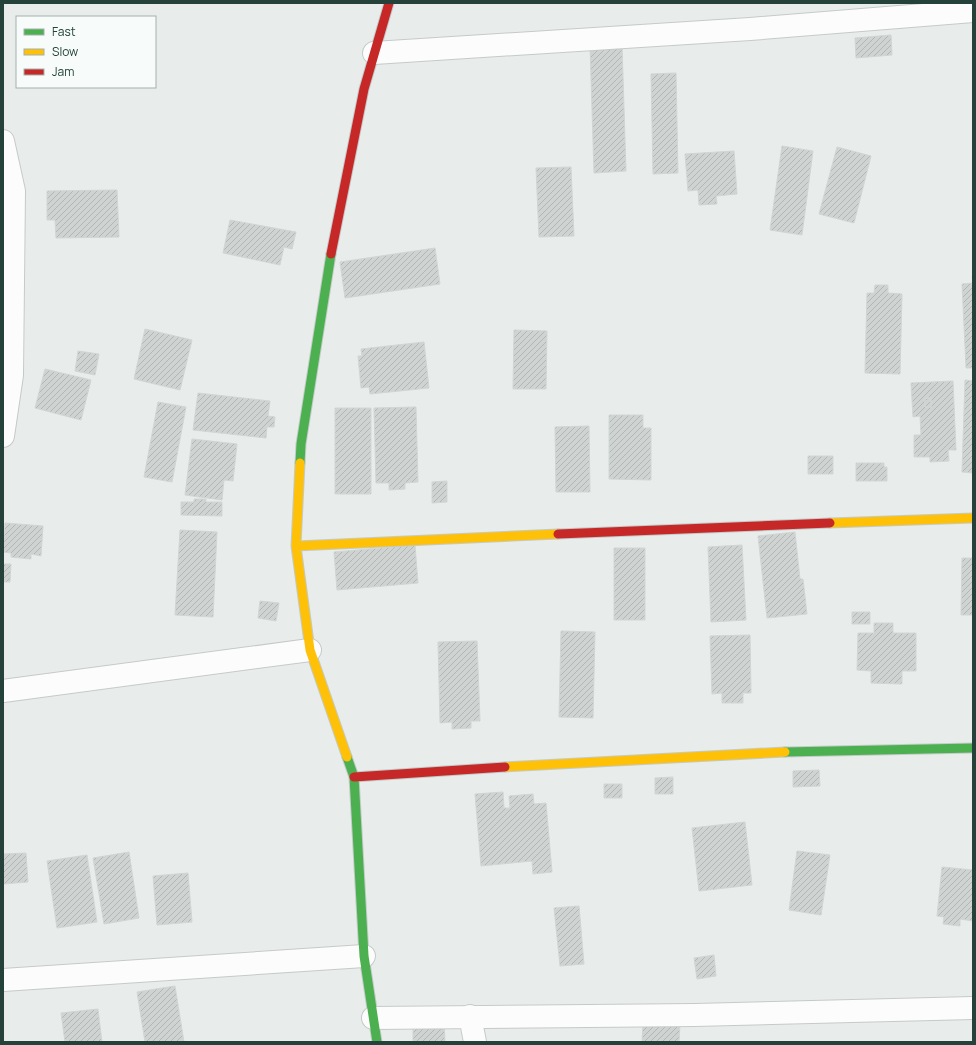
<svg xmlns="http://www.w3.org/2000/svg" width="976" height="1045" font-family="Manrope,sans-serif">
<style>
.building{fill:url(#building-hatch);stroke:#d1d6d4;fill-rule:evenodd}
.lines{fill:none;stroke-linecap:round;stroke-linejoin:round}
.street-casing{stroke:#c5cac8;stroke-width:24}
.fast-casing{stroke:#c3cbc8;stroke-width:11}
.slow-casing{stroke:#c3cbc8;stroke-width:11}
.jam-casing{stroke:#c3cbc8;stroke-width:11}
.street{stroke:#fcfcfc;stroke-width:22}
.fast{stroke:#4caf50;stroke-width:9}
.slow{stroke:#ffc107;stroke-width:9}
.jam{stroke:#c62828;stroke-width:9}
</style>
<defs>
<pattern id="building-hatch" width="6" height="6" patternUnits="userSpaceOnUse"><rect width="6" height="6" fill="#cfd4d2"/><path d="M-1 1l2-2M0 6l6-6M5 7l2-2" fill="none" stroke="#b2b7b5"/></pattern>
</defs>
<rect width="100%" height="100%" fill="#e8edeb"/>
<path class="building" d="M 891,35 L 892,55 L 856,58 L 855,38 Z
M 622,45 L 626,171 L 594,173 L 590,46 Z
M 676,73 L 678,173 L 653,174 L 651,74 Z
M 782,146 L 813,151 L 802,235 L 770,230 Z
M 837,147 L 871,156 L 854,223 L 819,214 Z
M 734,151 L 737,194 L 716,196 L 717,204 L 699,205 L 698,190 L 688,191 L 685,154 Z
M 571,167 L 574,236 L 539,237 L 536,168 Z
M 117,190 L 119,237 L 56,238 L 55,220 L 47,220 L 47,191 Z
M 230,220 L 296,232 L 292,249 L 284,247 L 280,265 L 223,253 Z
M 435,248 L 440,284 L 345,298 L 340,262 Z
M 972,276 L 973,276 L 973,368 L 966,368 L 962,284 L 973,283 Z
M 875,285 L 888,285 L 888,293 L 902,294 L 900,374 L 865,373 L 867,293 L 874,293 Z
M 145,329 L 192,340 L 180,390 L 134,379 Z
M 514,330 L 547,331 L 546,389 L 513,389 Z
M 424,342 L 429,388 L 370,394 L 369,387 L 361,388 L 358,356 L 362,356 L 361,349 Z
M 78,351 L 99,354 L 95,375 L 75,371 Z
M 45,369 L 91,380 L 81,420 L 35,408 Z
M 965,380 L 973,381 L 973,473 L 962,472 Z
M 953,381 L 956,450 L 948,450 L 949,461 L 930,462 L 930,457 L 914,457 L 914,435 L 921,435 L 920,416 L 913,417 L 911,383 ZM 925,398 L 931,398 L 931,407 L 925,407 Z
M 198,393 L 270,401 L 268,416 L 275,417 L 274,427 L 267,427 L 266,438 L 193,430 Z
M 925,398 L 931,398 L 931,407 L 925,407 Z
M 158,402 L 186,407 L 172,482 L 144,477 Z
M 416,407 L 418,482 L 405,483 L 405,489 L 389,490 L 389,483 L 376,483 L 374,408 Z
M 335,408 L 371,408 L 371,494 L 335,494 Z
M 609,415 L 643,415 L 643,428 L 651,428 L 651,480 L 609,479 Z
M 589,426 L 590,492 L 556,492 L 555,427 Z
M 192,439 L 237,444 L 233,481 L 224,480 L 222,500 L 185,495 Z
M 808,456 L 833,456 L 833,474 L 808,474 Z
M 856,463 L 884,463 L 884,467 L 887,467 L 887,481 L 856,481 Z
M 447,481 L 447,502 L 432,503 L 432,482 Z
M 194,499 L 206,499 L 206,502 L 222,502 L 222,516 L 181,515 L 181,502 L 194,502 Z
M 5,523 L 43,526 L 41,556 L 31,554 L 31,559 L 11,557 L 11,553 L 3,552 Z
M 180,530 L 217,532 L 213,617 L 175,615 Z
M 795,532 L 800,579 L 803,579 L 807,614 L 767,618 L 758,536 Z
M 415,545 L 418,583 L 337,590 L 334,552 Z
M 742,545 L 746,620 L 711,622 L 708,547 Z
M 614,548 L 645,548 L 645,620 L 614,620 Z
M 962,558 L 973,558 L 973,615 L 961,615 Z
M 3,564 L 11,564 L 10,582 L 3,582 Z
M 260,601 L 279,603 L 276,621 L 258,618 Z
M 852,612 L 870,612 L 870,624 L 852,624 Z
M 874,623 L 893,623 L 893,633 L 916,633 L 916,671 L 902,671 L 902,684 L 871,683 L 871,671 L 857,670 L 858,633 L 874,633 Z
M 561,631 L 595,632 L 593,718 L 559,717 Z
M 750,635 L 751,693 L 743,693 L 743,703 L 722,703 L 722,693 L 712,694 L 710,636 Z
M 477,641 L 480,721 L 471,721 L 471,728 L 452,729 L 452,722 L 440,723 L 438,642 Z
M 819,770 L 820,786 L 793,787 L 793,771 Z
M 673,777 L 673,794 L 655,794 L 655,778 Z
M 604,784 L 622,784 L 622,798 L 604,798 Z
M 503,792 L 504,808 L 510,808 L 509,796 L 533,794 L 534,804 L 546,803 L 552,872 L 533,874 L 532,861 L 481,866 L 475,794 Z
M 745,822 L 752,885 L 699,891 L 692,828 Z
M 797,851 L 830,855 L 821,915 L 789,910 Z
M 129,852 L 139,918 L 104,924 L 93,858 Z
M 26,853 L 28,882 L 3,884 L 3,854 Z
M 87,855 L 97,922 L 57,928 L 47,861 Z
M 942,867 L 973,870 L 973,921 L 960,919 L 960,926 L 943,924 L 944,917 L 937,916 Z
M 188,873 L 192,922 L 157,925 L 153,876 Z
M 579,906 L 584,964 L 560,966 L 554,908 Z
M 714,955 L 716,976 L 697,979 L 694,958 Z
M 175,986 L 184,1042 L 145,1042 L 137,992 Z
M 98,1009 L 102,1042 L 65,1042 L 61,1013 Z
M 444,1021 L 445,1042 L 413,1042 L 413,1022 Z
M 643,1021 L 680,1024 L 679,1042 L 642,1042 Z"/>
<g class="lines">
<defs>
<path id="street" d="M 374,53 L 750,29 L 973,11
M 3,141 L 14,191 L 12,375 L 3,436
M 3,691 L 310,650
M 3,980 L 364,956
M 470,1016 L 475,1042
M 373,1018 L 695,1015 L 973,1008"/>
<path id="fast" d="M 300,463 L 301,444 L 331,254
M 785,752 L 973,748
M 347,757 L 354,777 L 364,956 L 377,1042"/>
<path id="slow" d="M 300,463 L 296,546 L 310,650 L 347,757
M 830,523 L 973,518
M 296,546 L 558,534
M 505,767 L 785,752"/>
<path id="jam" d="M 331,254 L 364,89 L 389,3
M 558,534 L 830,523
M 354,777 L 505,767"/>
</defs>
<use href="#street" class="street-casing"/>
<use href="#fast" class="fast-casing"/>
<use href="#slow" class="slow-casing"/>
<use href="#jam" class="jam-casing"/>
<use href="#street" class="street"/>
<use href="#fast" class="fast"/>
<use href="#slow" class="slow"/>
<use href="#jam" class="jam"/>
</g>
<rect width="976" height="1045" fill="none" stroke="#24423a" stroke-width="8"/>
<rect x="16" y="16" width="140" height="72" fill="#f7fbf9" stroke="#a3b1ad"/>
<rect x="24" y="29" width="20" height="6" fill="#4caf50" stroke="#a3b1ad"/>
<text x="52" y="36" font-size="12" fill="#24423a">Fast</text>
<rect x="24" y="49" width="20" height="6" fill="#ffc107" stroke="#a3b1ad"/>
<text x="52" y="56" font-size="12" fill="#24423a">Slow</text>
<rect x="24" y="69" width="20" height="6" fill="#c62828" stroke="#a3b1ad"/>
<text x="52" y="76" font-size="12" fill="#24423a">Jam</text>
</svg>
